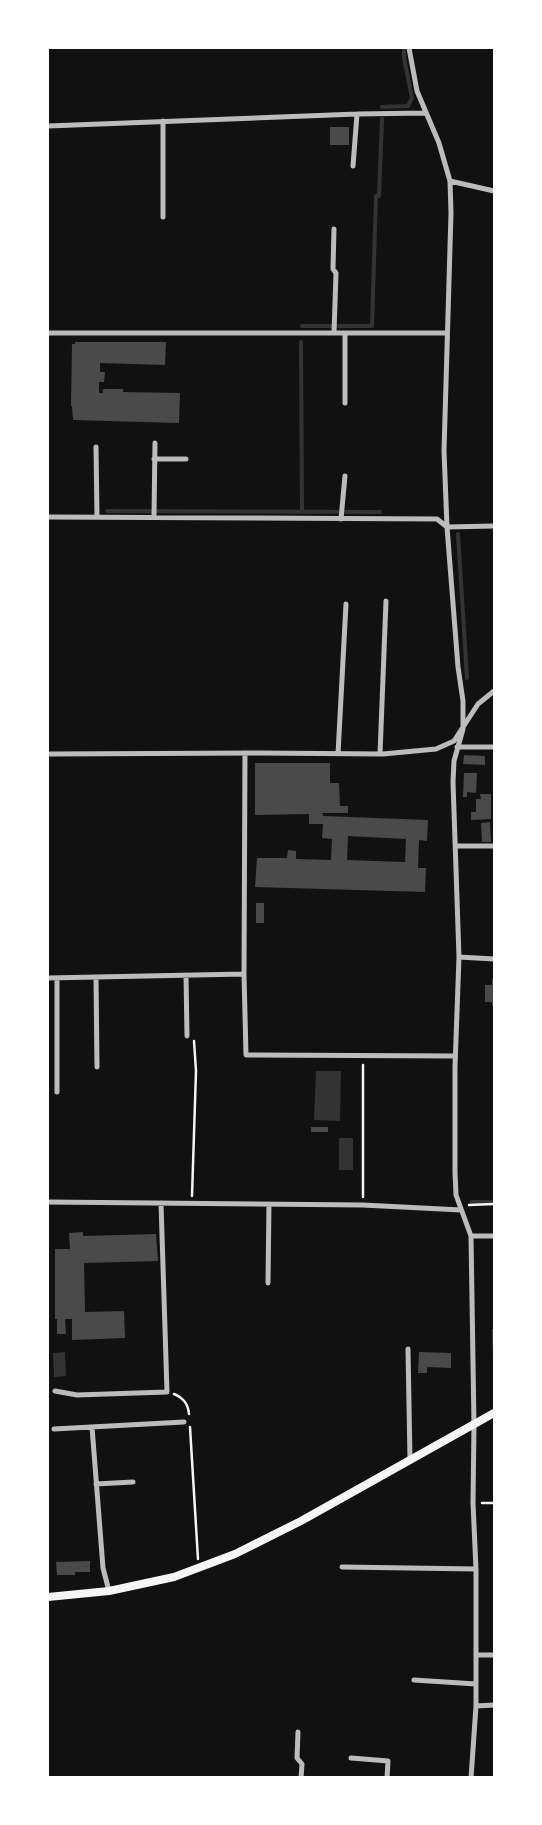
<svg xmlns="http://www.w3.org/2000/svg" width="542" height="1825" font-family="'Roboto Serif',serif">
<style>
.water{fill:#333}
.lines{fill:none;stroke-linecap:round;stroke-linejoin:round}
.stream{stroke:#333;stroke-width:4}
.building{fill:#4a4a4a;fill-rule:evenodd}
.path{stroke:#f5f5f5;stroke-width:2.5}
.minor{stroke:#bcbcbc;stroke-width:5}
.secondary{stroke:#f5f5f5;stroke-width:8}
</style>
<rect width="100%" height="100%" fill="#111"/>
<path class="water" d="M 316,1071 L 341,1071 L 340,1121 L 314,1120 Z
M 339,1138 L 353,1138 L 353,1170 L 339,1170 Z
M 65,1352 L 66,1376 L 54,1377 L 53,1353 Z"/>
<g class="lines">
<path class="stream" d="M 382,107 L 408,106 L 412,98 L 404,58 L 404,48
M 302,326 L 372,326 L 376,196 L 379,196 L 382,119
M 301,342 L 302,512
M 107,511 L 380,512
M 458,534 L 467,678
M 472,1202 L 494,1202"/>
</g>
<path class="building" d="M 330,127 L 349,127 L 349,145 L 330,145 Z
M 75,342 L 166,342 L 165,365 L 100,363 L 100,372 L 105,372 L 104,382 L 99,382 L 99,393 L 103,393 L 103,389 L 123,389 L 123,392 L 180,393 L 179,423 L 73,420 L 72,406 L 71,406 L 72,344 L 75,344 Z
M 464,755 L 485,756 L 485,765 L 463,764 Z
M 255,763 L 330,763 L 330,783 L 339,783 L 340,806 L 348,806 L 348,813 L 322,813 L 323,816 L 428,820 L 427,841 L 419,840 L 418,868 L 426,868 L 425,892 L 255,887 L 257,858 L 287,858 L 288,850 L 296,851 L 296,859 L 331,860 L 332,839 L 322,838 L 323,824 L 309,824 L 309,814 L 255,815 ZM 348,836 L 406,839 L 405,862 L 347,860 Z
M 464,773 L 477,773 L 476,793 L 467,792 L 467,797 L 463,797 Z
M 480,794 L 491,794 L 491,819 L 471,820 L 471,812 L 476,812 L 476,799 L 481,799 Z
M 490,822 L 491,842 L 482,842 L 481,823 Z
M 256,903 L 264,903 L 264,923 L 256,923 Z
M 492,979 L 494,980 L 494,1006 L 492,1006 L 492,1002 L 485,1002 L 485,985 L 492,985 Z
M 311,1127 L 328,1127 L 328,1132 L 311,1132 Z
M 83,1232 L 83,1236 L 156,1234 L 158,1261 L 84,1263 L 85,1312 L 124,1311 L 125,1338 L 72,1340 L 72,1319 L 65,1319 L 66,1334 L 57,1334 L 57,1319 L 55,1319 L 55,1249 L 70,1249 L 69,1233 Z
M 492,1329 L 494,1329 L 494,1361 L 493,1361 Z
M 419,1352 L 451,1353 L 451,1368 L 427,1367 L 427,1373 L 418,1373 Z
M 90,1561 L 90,1572 L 75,1572 L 75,1575 L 57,1575 L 56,1562 Z"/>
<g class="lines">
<path class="path" d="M 192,1196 L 196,1071 L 194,1041
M 363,1197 L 363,1065
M 469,1205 L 494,1204
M 174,1394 C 184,1398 188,1404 189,1414
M 190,1427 L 198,1559
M 482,1503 L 494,1503"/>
<path class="minor" d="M 409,48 L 417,91 L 439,143 L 450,181 L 451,213 L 444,451 L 447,527 L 458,667 L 463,701 L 463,729 L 454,761 L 453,782 L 459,957 L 455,1067 L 455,1172 L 456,1195 L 471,1236 L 474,1425 L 473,1503 L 476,1569 L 476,1706 L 471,1778
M 163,121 L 163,217
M 48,126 L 357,114 L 425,113
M 353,166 L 357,114
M 450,181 L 494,191
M 334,229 L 333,269 L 336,273 L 334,333
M 48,333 L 447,333
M 345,403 L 345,333
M 96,447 L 97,517
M 154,459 L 186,459
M 48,517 L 437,519 L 447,527 L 494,526
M 154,517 L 155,443
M 341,519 L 345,476
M 457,747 L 494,747
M 48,754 L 258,753 L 383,754 L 436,749 L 454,741 L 478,704 L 494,691
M 338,754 L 346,604
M 380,754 L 386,601
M 456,846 L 494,846
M 459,957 L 494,959
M 244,974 L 246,1055 L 455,1056
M 186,975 L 187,1036
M 96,977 L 97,1067
M 48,978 L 244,974 L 245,753
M 57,978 L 57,1092
M 48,1202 L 363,1205 L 461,1210
M 471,1236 L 494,1236
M 268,1283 L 269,1204
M 408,1349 L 410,1460
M 55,1391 L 77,1395 L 167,1392 L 161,1203
M 92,1427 L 103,1568 L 109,1591
M 54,1429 L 184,1422
M 96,1484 L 133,1482
M 342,1567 L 476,1569
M 476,1655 L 494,1655
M 414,1680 L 476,1684
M 476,1706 L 494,1705
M 298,1732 L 297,1758 L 302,1764 L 301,1778
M 351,1758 L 388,1761 L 387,1778"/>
<path class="secondary" d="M 48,1597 L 109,1591 L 174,1577 L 235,1554 L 301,1521 L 494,1413"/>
</g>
<rect width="542" height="1825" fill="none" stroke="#ffffff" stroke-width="98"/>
</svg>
